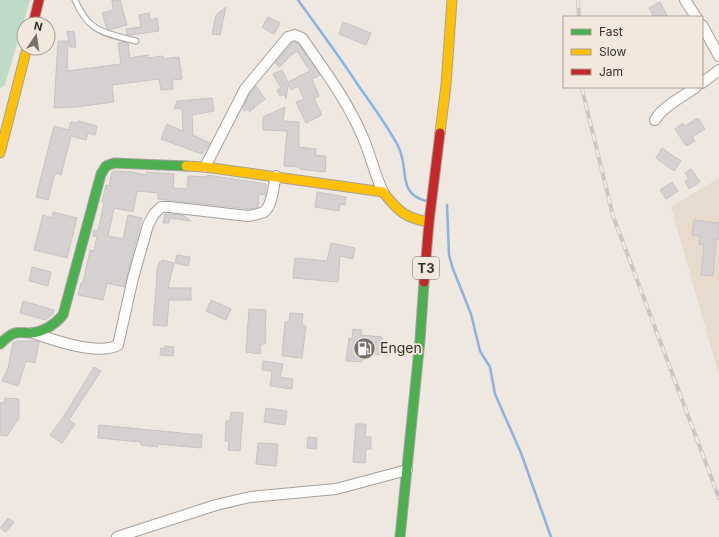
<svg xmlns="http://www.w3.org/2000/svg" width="719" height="537" font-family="Inter,sans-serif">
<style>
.built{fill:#e7dbce}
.green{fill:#bedbc7}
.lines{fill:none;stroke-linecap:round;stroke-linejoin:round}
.stream{stroke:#8cb2e0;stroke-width:2.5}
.building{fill:#d5d1d1;stroke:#c6c3c2}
.lane-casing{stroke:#a5a19c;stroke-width:7}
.street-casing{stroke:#a5a19c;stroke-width:12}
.fast-casing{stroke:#a5a19c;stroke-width:11}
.slow-casing{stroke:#a5a19c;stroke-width:11}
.jam-casing{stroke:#a5a19c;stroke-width:11}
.lane{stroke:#fcfcfa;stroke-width:5}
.street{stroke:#fcfcfa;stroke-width:10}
.fast{stroke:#4caf50;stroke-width:9}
.slow{stroke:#ffc107;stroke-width:9}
.jam{stroke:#c62828;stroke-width:9}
.rail-casing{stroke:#c8c7c5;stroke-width:4}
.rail{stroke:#f3e8dc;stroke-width:2.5;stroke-dasharray:8;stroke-linecap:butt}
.labels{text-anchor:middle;stroke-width:3.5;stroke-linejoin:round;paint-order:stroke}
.shield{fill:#f3e8dc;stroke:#6e6861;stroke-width:1}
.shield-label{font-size:13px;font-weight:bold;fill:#35312c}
.poi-label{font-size:14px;fill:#35312c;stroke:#f3e8dc;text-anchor:start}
</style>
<rect width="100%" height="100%" fill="#eee8e1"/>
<path class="built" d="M 719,178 L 719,375 L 671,207 Z"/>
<path class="green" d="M 0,0 L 30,0 L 5,85 L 0,88 Z"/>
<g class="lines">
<path class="stream" d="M 298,0 C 318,28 339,56 358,85 C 372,105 387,125 398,146 C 410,168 396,193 426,201
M 447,205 L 449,255 L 453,269 L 471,314 L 480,351 L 490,367 L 495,394 L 521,453 L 551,537"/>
</g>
<path class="building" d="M 112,0 L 120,0 L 127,25 L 109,30 L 107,29 L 102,13 L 113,10 Z
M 660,2 L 668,17 L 654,17 L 649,8 Z
M 226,7 L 220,35 L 212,34 L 216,15 Z
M 149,13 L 150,20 L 157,18 L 159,31 L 130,35 L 127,35 L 126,29 L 141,27 L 139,15 Z
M 268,17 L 280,23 L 274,34 L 262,27 Z
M 343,22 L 371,33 L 366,45 L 339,34 Z
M 67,31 L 74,32 L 76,47 L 70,47 Z
M 58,41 L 68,41 L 67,71 L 121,64 L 118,43 L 125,42 L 128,43 L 130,58 L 148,55 L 148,58 L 163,56 L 164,59 L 179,57 L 182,79 L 172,80 L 173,89 L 161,90 L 159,79 L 112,85 L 114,102 L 76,107 L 54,108 Z
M 295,42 L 298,43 L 320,75 L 312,79 L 319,96 L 314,98 L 322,115 L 306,123 L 296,102 L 304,99 L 298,86 L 291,90 L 288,85 L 286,99 L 284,94 L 280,96 L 277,90 L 281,88 L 273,74 L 282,70 L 288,82 L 310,71 L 297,51 L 291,55 L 280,67 L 275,63 L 292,43 Z
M 256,86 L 265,99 L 249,112 L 250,108 L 244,111 L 243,108 L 249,95 Z
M 212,98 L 214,111 L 192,115 L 193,135 L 210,143 L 202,154 L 161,139 L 167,124 L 183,131 L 182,108 L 174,109 L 177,101 Z
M 285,107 L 283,121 L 299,122 L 299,147 L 316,149 L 315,155 L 326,156 L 325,172 L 300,169 L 300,167 L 284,166 L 287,131 L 263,130 L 263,117 Z
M 698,118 L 705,129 L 692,137 L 695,141 L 686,146 L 675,129 L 683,123 L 685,126 Z
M 78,121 L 97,126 L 95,135 L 88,133 L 86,140 L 71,136 L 61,175 L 55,173 L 48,200 L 36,197 L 54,126 L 69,130 L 71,122 L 78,123 Z
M 662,148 L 681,161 L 674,171 L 656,158 Z
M 691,169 L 700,182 L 689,189 L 685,181 L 689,179 L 685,173 Z
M 115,171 L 132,172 L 146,175 L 146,172 L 174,174 L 173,188 L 187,189 L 188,176 L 207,177 L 207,175 L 266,184 L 265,195 L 259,194 L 258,207 L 250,209 L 158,199 L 158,193 L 137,191 L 133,212 L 114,208 L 108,236 L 123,239 L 128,215 L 142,218 L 124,287 L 107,283 L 103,300 L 78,295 L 81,283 L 83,283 L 90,250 L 94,251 L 97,237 L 93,236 L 94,230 L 98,231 L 104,203 L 102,202 L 106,185 L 109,186 L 112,172 Z
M 672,182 L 678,191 L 666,199 L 660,190 Z
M 317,192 L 346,197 L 345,205 L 340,204 L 339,211 L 315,207 Z
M 53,212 L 77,218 L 67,258 L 34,250 L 43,215 L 52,218 Z
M 165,214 L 183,215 L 191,221 L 170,218 L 169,223 L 163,223 Z
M 694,220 L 719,223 L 719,240 L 716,239 L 713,276 L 701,275 L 704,245 L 699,244 L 700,236 L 692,235 Z
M 331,243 L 355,248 L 353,259 L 340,256 L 338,282 L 293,278 L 295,258 L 327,261 Z
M 177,255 L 190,257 L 188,266 L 175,263 Z
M 162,260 L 174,263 L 168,288 L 191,288 L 191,300 L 169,300 L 167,326 L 153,325 L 157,276 L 156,275 L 159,262 L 161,263 Z
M 32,267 L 51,272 L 48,286 L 29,281 Z
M 211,300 L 231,309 L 226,320 L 206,311 Z
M 23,301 L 54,310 L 53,314 L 46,320 L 20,313 Z
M 249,309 L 266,310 L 265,331 L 266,331 L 265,344 L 261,344 L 260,354 L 246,352 Z
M 290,313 L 303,314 L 302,325 L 306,326 L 302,358 L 282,356 L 285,322 L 289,322 Z
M 353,329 L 362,330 L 361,335 L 382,337 L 380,355 L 363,353 L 362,362 L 346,361 L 349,338 L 352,339 Z
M 16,341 L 34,341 L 39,342 L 35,363 L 26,361 L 18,386 L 2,381 L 8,368 L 13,343 Z
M 165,346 L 174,347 L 173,356 L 160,355 L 161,348 L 165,349 Z
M 263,361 L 283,364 L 280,377 L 293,379 L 292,389 L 270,386 L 272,371 L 262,370 Z
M 94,367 L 101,371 L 69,420 L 75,424 L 62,443 L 50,435 L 64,416 Z
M 5,398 L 19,399 L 19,418 L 7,436 L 0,435 L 0,403 L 4,403 Z
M 266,408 L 287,411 L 285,425 L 264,422 Z
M 231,412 L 243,413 L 240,451 L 228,450 L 229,441 L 225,441 L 226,421 L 230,421 Z
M 356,424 L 366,424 L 365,437 L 371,437 L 371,449 L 366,449 L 365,463 L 353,462 Z
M 99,425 L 202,435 L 201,448 L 158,444 L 158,447 L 141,445 L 141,442 L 98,438 Z
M 308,437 L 317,438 L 316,449 L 307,448 Z
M 258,443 L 278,444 L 276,466 L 256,464 Z
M 8,518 L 14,522 L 6,532 L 0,528 Z"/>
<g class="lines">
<defs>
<path id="lane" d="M 75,0 C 89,33 105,33 136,41"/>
<path id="street" d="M 685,0 L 696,17
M 702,25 L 719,56
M 702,83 L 719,70
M 655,120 C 664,105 683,97 696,87
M 205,167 L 245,89 L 288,37 L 295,35 L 302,38 C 325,71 349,103 364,140 C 371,157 375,175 383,192
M 33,333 C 53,340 98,356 118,345 L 133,278 L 148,225 L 154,214 L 161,207 L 169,207 L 248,216 C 253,215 259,214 264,212 C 273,205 273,186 276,176
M 117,537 L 216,505 L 250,497 L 336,489 L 407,470"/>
<path id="fast" d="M 0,344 C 4,340 9,335 15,333 C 20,332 26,333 31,333 C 44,332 55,324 63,315 L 101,174 L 106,166 L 114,163 L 186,166
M 400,537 L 420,340 L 424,282"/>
<path id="slow" d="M 440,133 L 446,85 L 452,0
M 0,153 L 27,48
M 186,166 L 205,167 L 383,192 C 398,211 405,218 429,222"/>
<path id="jam" d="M 33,24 L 39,0
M 424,282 L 429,222 L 440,133"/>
</defs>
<use href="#lane" class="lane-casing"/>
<use href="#street" class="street-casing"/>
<use href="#fast" class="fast-casing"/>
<use href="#slow" class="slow-casing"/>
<use href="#jam" class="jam-casing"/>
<use href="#lane" class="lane"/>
<use href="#street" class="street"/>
<use href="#fast" class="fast"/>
<use href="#slow" class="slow"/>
<use href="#jam" class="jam"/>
<defs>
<path id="rail" d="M 578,0 L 579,17
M 582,87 L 583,93 L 613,216 L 719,498"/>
</defs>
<use href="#rail" class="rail-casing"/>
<use href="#rail" class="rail"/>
</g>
<defs>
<symbol id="fuel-disc" viewBox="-11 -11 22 22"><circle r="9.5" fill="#76716b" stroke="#f3e8dc"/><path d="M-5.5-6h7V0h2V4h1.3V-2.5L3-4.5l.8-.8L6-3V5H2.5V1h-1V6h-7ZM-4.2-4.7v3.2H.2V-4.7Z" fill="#fff"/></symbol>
</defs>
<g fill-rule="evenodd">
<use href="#fuel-disc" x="352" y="336" width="25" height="25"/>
</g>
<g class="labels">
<rect class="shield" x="413" y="257" width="26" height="22" rx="3"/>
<g class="shield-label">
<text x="426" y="273">T3</text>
</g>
<g class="poi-label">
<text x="380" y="353">Engen</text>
</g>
</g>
<rect x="563" y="16" width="140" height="72" fill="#f3e8dc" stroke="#a79f96"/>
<rect x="571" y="29" width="20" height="6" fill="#4caf50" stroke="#a79f96"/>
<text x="599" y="36" font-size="12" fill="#35312c">Fast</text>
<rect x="571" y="49" width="20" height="6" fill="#ffc107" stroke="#a79f96"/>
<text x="599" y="56" font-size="12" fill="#35312c">Slow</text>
<rect x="571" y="69" width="20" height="6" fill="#c62828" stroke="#a79f96"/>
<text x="599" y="76" font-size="12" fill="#35312c">Jam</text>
<g transform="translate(36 36) rotate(13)"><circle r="19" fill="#f3e8dc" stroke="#a79f96"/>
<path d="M0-3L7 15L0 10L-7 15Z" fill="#76716b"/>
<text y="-6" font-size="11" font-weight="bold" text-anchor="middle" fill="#35312c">N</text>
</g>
</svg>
